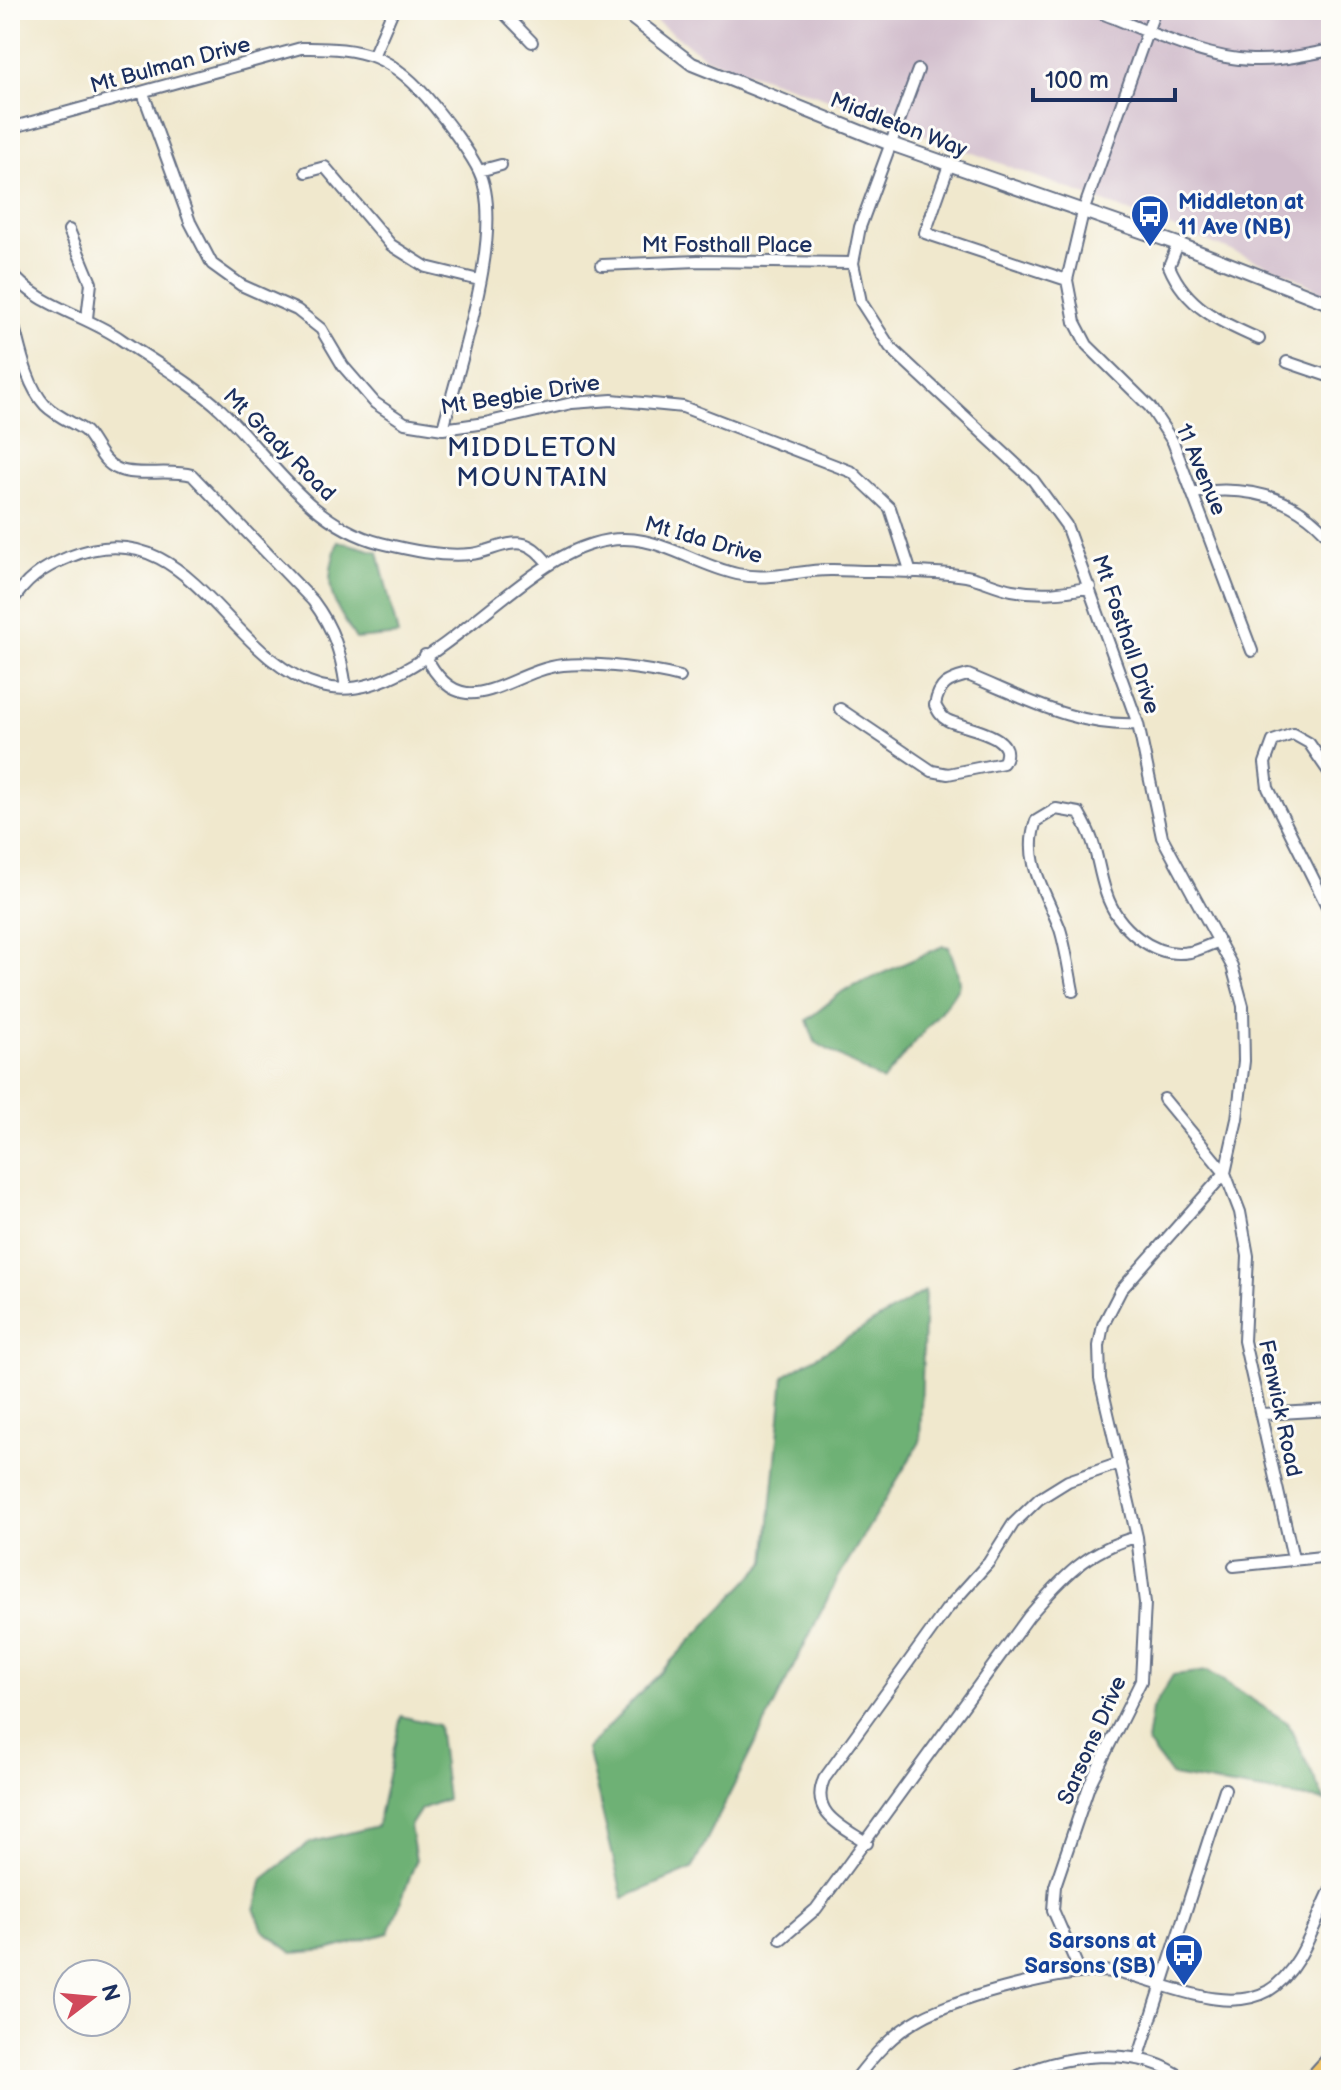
<svg xmlns="http://www.w3.org/2000/svg" width="1341" height="2090" font-family="'Balsamiq Sans',sans-serif">
<style>
.industrial{fill:#d1bdcc}
.forest{fill:#6eb175;stroke:#44706a;stroke-width:2}
.lines{fill:none;stroke-linecap:round;stroke-linejoin:round}
.minor-casing{stroke:#667085;stroke-width:14}
.tertiary-casing{stroke:#667085;stroke-width:16}
.primary-casing{stroke:#667085;stroke-width:20}
.minor{stroke:#fff;stroke-width:10}
.tertiary{stroke:#fff;stroke-width:12}
.primary{stroke:#f0c469;stroke-width:16}
.labels{text-anchor:middle;stroke-width:6;stroke-linejoin:round;paint-order:stroke}
.street-label{font-size:22px;fill:#1b2f5e;stroke:#fdfcf7}
.transit-label{font-size:22px;font-weight:bold;fill:#164399;stroke:#fdfcf7;text-anchor:start}
.quarter-label{font-size:26px;letter-spacing:2px;fill:#1b2f5e;stroke:#fdfcf7}
</style>
<rect width="100%" height="100%" fill="#fdfcf7"/>
<filter id="ink" filterUnits="userSpaceOnUse"><feTurbulence type="fractalNoise" baseFrequency=".0125" numOctaves="2"/><feDisplacementMap in="SourceGraphic" scale="16" xChannelSelector="R" yChannelSelector="G"/><feConvolveMatrix kernelMatrix="1 2 1 2 8 2 1 2 1" color-interpolation-filters="sRGB"/></filter>
<filter id="wash" filterUnits="userSpaceOnUse"><feTurbulence type="fractalNoise" baseFrequency=".006" numOctaves="4" result="noise"/><feDisplacementMap in="SourceGraphic" scale="32" xChannelSelector="R" yChannelSelector="G"/><feGaussianBlur stdDeviation="1.8" result="paint"/><feColorMatrix in="noise" values="0 0 0 0 0 0 0 0 0 0 0 0 0 0 0 0 0 1.4 0 .05"/><feComposite in="paint" operator="in"/></filter>
<g filter="url(#wash)">
<rect width="100%" height="100%" fill="#f0e8cd"/>
<path class="industrial" d="M 641,10 L 1331,10 L 1331,298 L 1290,274 L 1199,238 L 834,101 L 706,58 Z"/>
<path class="forest" d="M 338,541 L 378,552 L 398,635 L 356,639 C 330,597 323,589 338,541 Z
M 943,946 L 949,947 C 952,957 959,972 959,983 C 958,996 896,1062 883,1081 L 815,1042 L 807,1020 L 843,991 Z
M 925,1291 L 920,1442 L 839,1576 L 692,1869 L 623,1898 L 587,1749 L 766,1562 L 784,1376 Z
M 1208,1671 L 1288,1723 L 1325,1801 L 1172,1776 L 1147,1742 L 1152,1709 L 1173,1675 Z
M 401,1716 L 438,1725 L 447,1799 L 421,1809 L 410,1826 L 416,1861 L 389,1933 L 327,1950 L 293,1953 L 263,1930 L 255,1910 L 263,1879 L 309,1843 L 377,1826 Z"/>
</g>
<g filter="url(#ink)">
<g class="lines">
<defs>
<path id="minor" d="M 156,10 L 156,11
M 501,10 L 532,42
M 1093,10 C 1140,27 1202,59 1252,60 C 1279,61 1305,55 1331,50
M 1155,10 L 1083,212 L 1067,280 L 1075,322 L 1087,345 L 1150,407 L 1173,442 L 1252,651
M 374,54 L 393,10
M 918,70 L 860,227 L 853,263 L 861,302 L 890,347 L 1033,480 L 1066,525 L 1138,724 L 1162,837 L 1232,966 L 1243,1006 L 1244,1061 L 1237,1119 L 1225,1173 L 1121,1290 L 1103,1325 L 1099,1346 L 1100,1379 L 1137,1537 L 1145,1603 L 1141,1681 L 1089,1786 L 1055,1886 L 1053,1910 L 1080,1972
M 143,93 L 190,222 L 212,264 L 241,285 L 297,310 L 321,329 L 343,366 L 375,403 L 405,423 L 443,429 L 485,423 L 572,403 L 612,400 L 683,407 L 852,472 L 890,508 L 911,573
M 10,128 L 301,48 C 364,47 393,55 434,106 C 449,125 468,149 479,171 C 507,229 458,367 443,429
M 949,165 L 925,233 L 1067,280
M 479,171 L 501,165
M 306,172 L 325,167 L 391,245 L 426,267 L 479,280
M 69,230 L 91,283 L 87,318
M 1178,244 L 1169,266 C 1186,307 1220,322 1259,339
M 602,265 L 698,261 L 853,263
M 10,271 C 36,306 87,315 122,340 C 154,362 192,383 221,410 C 272,459 308,524 381,543 C 409,550 441,557 471,554 C 487,553 508,540 524,544 C 534,547 540,554 547,562
M 10,295 L 18,281
M 10,312 C 19,341 24,382 45,405 C 58,418 79,425 86,432 C 97,445 101,462 118,469 C 136,477 170,469 192,475 L 313,601 C 334,629 341,653 346,688
M 1287,362 L 1331,377
M 1192,493 C 1245,485 1295,495 1331,539
M 10,605 C 25,580 42,568 69,557 C 190,507 225,660 321,686 C 412,710 508,568 592,544 C 651,526 684,562 737,574 C 770,582 800,569 833,570 C 876,572 923,570 966,576 C 982,579 996,587 1012,590 C 1040,595 1063,593 1090,587
M 425,655 C 463,731 507,671 563,665 C 596,662 649,669 680,677
M 840,709 L 932,771 L 948,774 L 1003,763 C 1020,734 964,729 947,720 C 941,717 938,711 935,705 C 939,684 948,680 968,675 C 1025,698 1075,727 1138,724
M 1331,775 L 1309,743 L 1293,734 L 1273,741 L 1265,763 L 1268,788 L 1331,914
M 1073,991 C 1069,971 1066,948 1060,929 C 1046,892 1022,861 1036,821 L 1056,809 L 1079,813 C 1099,847 1095,859 1106,893 C 1117,927 1153,959 1190,952 C 1199,950 1209,945 1219,941
M 1164,1099 L 1225,1173 L 1240,1212 L 1248,1256 L 1244,1341 L 1293,1558
M 1263,1414 L 1331,1410
M 1234,1566 L 1331,1556
M 867,1843 C 843,1827 809,1813 824,1779 L 946,1610 L 989,1562 L 1013,1524 L 1039,1499 L 1068,1481 L 1120,1463
M 781,1939 L 816,1909 L 1029,1616 C 1061,1579 1088,1549 1137,1537
M 1138,2059 L 1225,1789
M 855,2080 C 874,2055 892,2034 921,2018 C 956,1998 1075,1966 1114,1972 C 1160,1980 1223,2016 1268,1991 C 1302,1971 1314,1922 1331,1889
M 1010,2080 C 1060,2054 1138,2043 1186,2080"/>
<path id="tertiary" d="M 622,10 L 692,64 L 888,143 L 1178,244 L 1331,304"/>
<path id="primary" d="M 1312,2080 L 1331,2059"/>
</defs>
<use href="#minor" class="minor-casing"/>
<use href="#tertiary" class="tertiary-casing"/>
<use href="#primary" class="primary-casing"/>
<use href="#minor" class="minor"/>
<use href="#tertiary" class="tertiary"/>
<use href="#primary" class="primary"/>
</g>
</g>
<defs>
<symbol id="bus-pin" viewBox="-11 -11 22 30"><path d="M0 17L-7.5 6A9.5 9.5 0 1 1 7.5 6Z" fill="#1a4fb4" stroke="#fdfcf7"/><path d="M-5-6H5V4H4V6H2V4H-2V6H-4V4H-5ZM-3.5-4V0h7V-4ZM-3.5 1.2v1.5H-2V1.2ZM2 1.2v1.5H3.5V1.2Z" fill="#fff"/></symbol>
</defs>
<g fill-rule="evenodd">
<use href="#bus-pin" x="1128" y="192" width="44" height="60"/>
<use href="#bus-pin" x="1162" y="1931" width="44" height="60"/>
</g>
<g class="labels">
<g class="street-label">
<text transform="translate(170 64) rotate(-15)" y="8">Mt Bulman Drive</text>
<text transform="translate(899 124) rotate(21)" y="8">Middleton Way</text>
<text x="727" y="252">Mt Fosthall Place</text>
<text transform="translate(520 394) rotate(-9)" y="8">Mt Begbie Drive</text>
<text transform="translate(280 444) rotate(45)" y="8">Mt Grady Road</text>
<text transform="translate(1202 469) rotate(67)" y="8">11 Avenue</text>
<text transform="translate(704 539) rotate(16)" y="8">Mt Ida Drive</text>
<text transform="translate(1127 634) rotate(71)" y="8">Mt Fosthall Drive</text>
<text transform="translate(1281 1408) rotate(78)" y="8">Fenwick Road</text>
<text transform="translate(1091 1740) rotate(-66)" y="8">Sarsons Drive</text>
</g>
<g class="transit-label">
<text x="1178" y="209">Middleton at<tspan x="1178" dy="25">11 Ave (NB)</tspan></text>
<text x="1156" y="1948" text-anchor="end">Sarsons at<tspan x="1156" dy="25">Sarsons (SB)</tspan></text>
</g>
<g class="quarter-label">
<text x="533" y="456">MIDDLETON<tspan x="533" dy="30">MOUNTAIN</tspan></text>
</g>
</g>
<rect width="1341" height="2090" fill="none" stroke="#fdfcf7" stroke-width="40"/>
<g transform="translate(92 1998) rotate(74)"><circle r="38" fill="#fdfcf7" stroke="#a3aaba" stroke-width="2"/>
<path d="M0-6L14 30L0 20L-14 30Z" fill="#d1495b"/>
<text y="-12" font-size="22" font-weight="bold" text-anchor="middle" fill="#1b2f5e">N</text>
</g>
<path d="M1033 88v12h142v-12" fill="none" stroke="#1b2f5e" stroke-width="4"/>
<text x="1045" y="88" font-size="24" fill="#1b2f5e" stroke="#fdfcf7" stroke-width="6" paint-order="stroke">100 m</text>
</svg>
